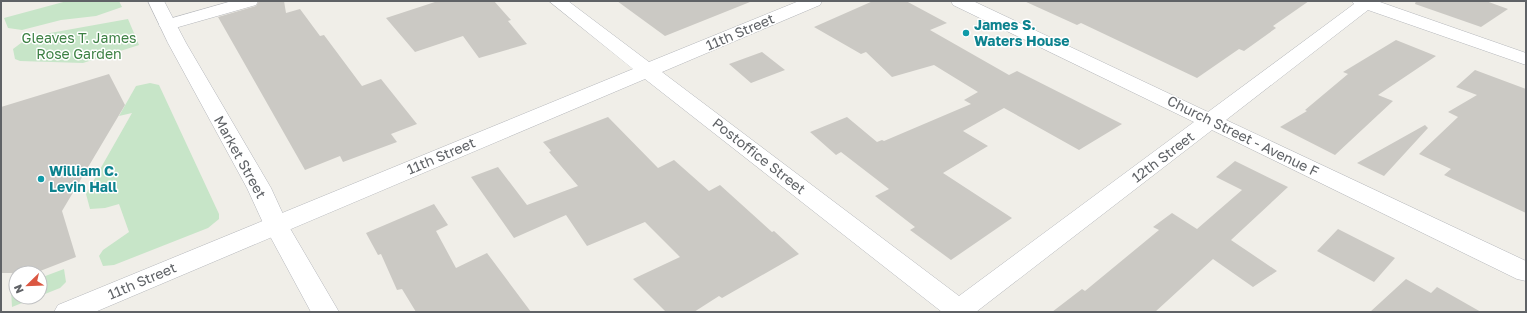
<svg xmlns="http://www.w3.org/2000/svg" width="1527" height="313" font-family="'Golos Text',sans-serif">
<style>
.green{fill:#c7e5c8}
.building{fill:#cbc9c4}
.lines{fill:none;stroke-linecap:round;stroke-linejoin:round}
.street-casing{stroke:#b5b7bb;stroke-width:1}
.secondary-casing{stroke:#b4b6bb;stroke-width:1}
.street{fill:#fff;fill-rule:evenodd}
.secondary{fill:#fff;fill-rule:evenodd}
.culture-dot{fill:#0f9aa8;stroke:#fff;stroke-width:1.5}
.labels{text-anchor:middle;stroke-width:3;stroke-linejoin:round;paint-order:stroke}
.culture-label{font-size:14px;font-weight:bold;fill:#0d838f;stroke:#fff;text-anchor:start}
.street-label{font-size:14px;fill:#5f6266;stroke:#fff}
.park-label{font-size:14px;fill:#3c8043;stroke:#fff}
</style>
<rect width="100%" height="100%" fill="#f0eee8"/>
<path class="green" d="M 67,1 L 119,1 L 122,7 L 96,16 L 61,20 L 22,30 L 8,28 L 4,18 Z
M 128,19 L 139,45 L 83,63 L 20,61 L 15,59 L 13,49 L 25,40 L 50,33 Z
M 150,83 L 159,85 L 219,214 L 219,219 L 208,228 L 114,265 L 103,266 L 99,256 L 103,250 L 129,232 L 119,204 L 105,208 L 90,209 L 86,194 L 132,113 L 119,116 L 136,86 Z
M 64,269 L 66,282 L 60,288 L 40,296 L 40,278 Z
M 16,288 L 16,297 L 37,297 L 12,307 L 11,290 Z"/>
<path class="building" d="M 259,1 L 284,1 L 286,13 L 300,9 L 320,36 L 324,35 L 362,86 L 381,79 L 417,124 L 391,134 L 397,142 L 343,162 L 340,156 L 305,170 L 218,17 L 256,6 Z
M 438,1 L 494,1 L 511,20 L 508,21 L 527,44 L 479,58 L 463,36 L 415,52 L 386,18 Z
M 617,1 L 749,1 L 750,2 L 665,36 Z
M 873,1 L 906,1 L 947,23 L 930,30 L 1009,75 L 1017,71 L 1122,124 L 1079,150 L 1004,108 L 963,131 L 988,146 L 943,173 L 1012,218 L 951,260 L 910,230 L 915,227 L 875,196 L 889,189 L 841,152 L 836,155 L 810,132 L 847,117 L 877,142 L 882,140 L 884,141 L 971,104 L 964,100 L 978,92 L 934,65 L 892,77 L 866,52 L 861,54 L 814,27 Z
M 1024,1 L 1309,1 L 1273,26 L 1276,28 L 1244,51 L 1239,49 L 1197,78 L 1081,23 L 1077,25 Z
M 1416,1 L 1486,1 L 1508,9 L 1481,27 L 1415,4 Z
M 1396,40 L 1436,56 L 1378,95 L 1393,101 L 1335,155 L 1280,127 L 1307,111 L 1305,110 L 1348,74 L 1343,72 Z
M 762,52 L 785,70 L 751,83 L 729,64 Z
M 1475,70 L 1526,89 L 1526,213 L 1444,175 L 1451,169 L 1419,154 L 1458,117 L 1448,112 L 1477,95 L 1456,87 Z
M 109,74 L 125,105 L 62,211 L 76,257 L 35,273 L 1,273 L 1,107 Z
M 608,117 L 658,168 L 674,160 L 709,191 L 720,185 L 772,232 L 774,231 L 799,254 L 722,298 L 719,296 L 694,312 L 666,312 L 633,279 L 680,257 L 645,222 L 587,246 L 566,215 L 514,238 L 471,177 L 498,167 L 527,205 L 578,186 L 549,152 L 551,151 L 543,142 Z
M 1425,125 L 1428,128 L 1384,176 L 1357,163 Z
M 1235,161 L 1288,187 L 1231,240 L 1277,271 L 1253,287 L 1213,259 L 1155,312 L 1052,312 L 1082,289 L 1085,291 L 1159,230 L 1153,227 L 1172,213 L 1197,229 L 1242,190 L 1216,177 Z
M 434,204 L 448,225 L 436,231 L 456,268 L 487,253 L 531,312 L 416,312 L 402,289 L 397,290 L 381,254 L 378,255 L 366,233 Z
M 1338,229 L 1395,258 L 1374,282 L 1317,251 Z
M 1406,279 L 1431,293 L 1437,287 L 1481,312 L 1370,312 Z"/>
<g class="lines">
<defs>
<path id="street" d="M 232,1 L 258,1 L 256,5 L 168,30 L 162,29 L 159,25 L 162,21 Z
M 549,1 L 568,1 L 649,62 L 799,1 L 822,1 L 820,5 L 662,72 L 959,296 L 1194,122 L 953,5 L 951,1 L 973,1 L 1208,112 L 1354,4 L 1352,1 L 1377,1 L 1526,53 L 1526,65 L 1368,10 L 1226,120 L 1526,261 L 1526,281 L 1517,279 L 1212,130 L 976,312 L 942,312 L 645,79 L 95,312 L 54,312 L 58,305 L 633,69 Z"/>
<path id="secondary" d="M 148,1 L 164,1 L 186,43 L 271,188 L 288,225 L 339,312 L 311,312 L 264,225 L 247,188 L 168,43 Z"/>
</defs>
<use href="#street" class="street-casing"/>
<use href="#secondary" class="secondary-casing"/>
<use href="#street" class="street"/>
<use href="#secondary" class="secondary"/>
</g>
<g class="culture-dot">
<circle cx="966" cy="33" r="4"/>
<circle cx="41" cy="179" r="4"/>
</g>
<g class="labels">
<g class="culture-label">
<text x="974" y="30">James S.<tspan x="974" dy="16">Waters House</tspan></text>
<text x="49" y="176">William C.<tspan x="49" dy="16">Levin Hall</tspan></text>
</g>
<g class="street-label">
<text transform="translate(740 32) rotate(-23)" y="5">11th Street</text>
<text transform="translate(1243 136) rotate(26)" y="5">Church Street - Avenue F</text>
<text transform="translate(441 156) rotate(-23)" y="5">11th Street</text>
<text transform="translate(759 156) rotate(38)" y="5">Postoffice Street</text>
<text transform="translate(240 157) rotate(61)" y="5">Market Street</text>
<text transform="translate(1163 157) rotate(-37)" y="5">12th Street</text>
<text transform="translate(142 281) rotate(-23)" y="5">11th Street</text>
</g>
<g class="park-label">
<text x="79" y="43">Gleaves T. James<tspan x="79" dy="16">Rose Garden</tspan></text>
</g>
</g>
<rect width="1527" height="313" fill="none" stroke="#5f6266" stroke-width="4"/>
<g transform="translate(28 285) rotate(247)"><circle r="19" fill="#ffffff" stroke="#bfc0c2"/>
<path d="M0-3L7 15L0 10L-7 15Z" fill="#db5742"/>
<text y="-6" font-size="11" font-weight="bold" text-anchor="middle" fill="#5f6266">N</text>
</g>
</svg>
